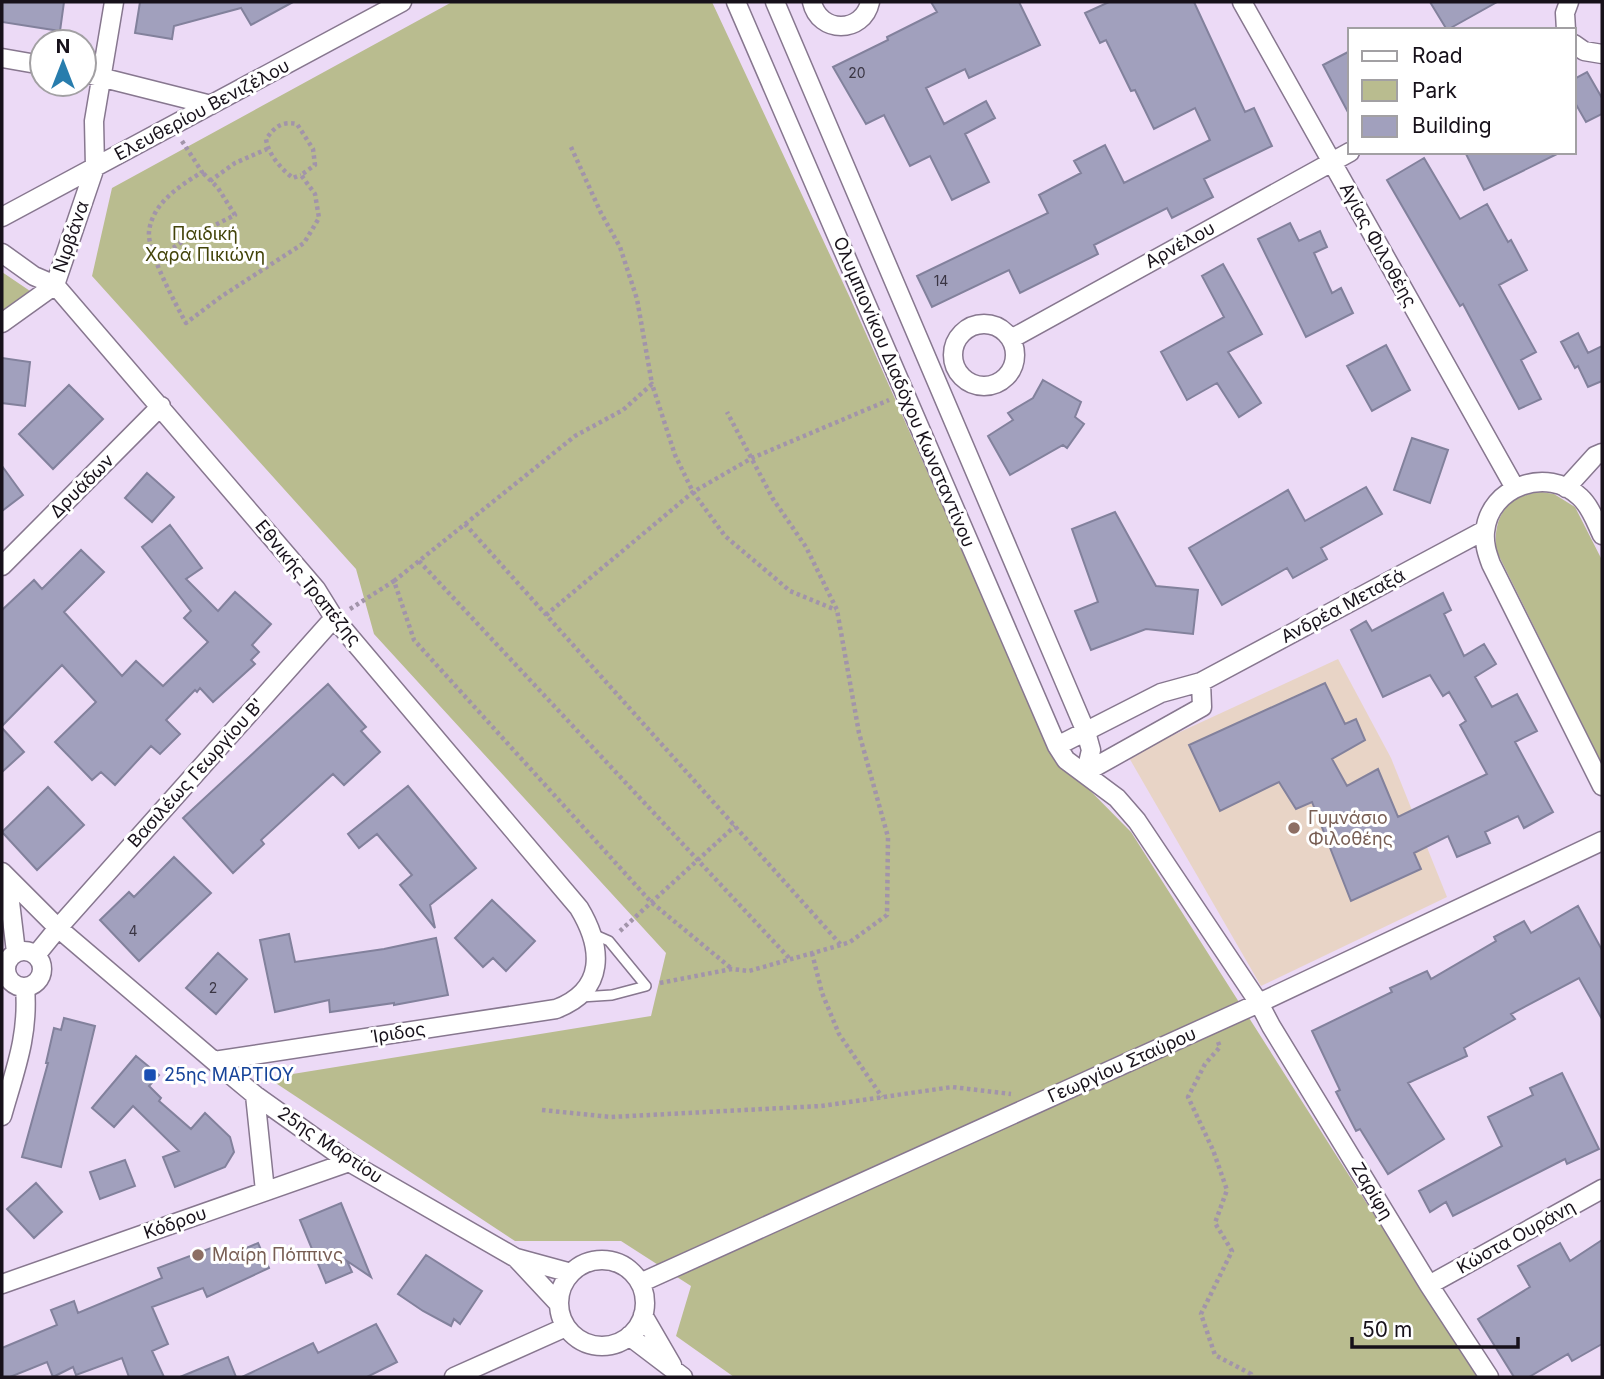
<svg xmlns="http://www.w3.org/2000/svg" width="1604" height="1379" font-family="Inter,sans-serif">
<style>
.education{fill:#e8d4c6}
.green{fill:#b9bc8f}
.building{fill:#a1a0bd;stroke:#82819c;stroke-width:2}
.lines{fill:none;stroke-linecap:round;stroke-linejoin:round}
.service-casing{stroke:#87778f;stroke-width:12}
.minor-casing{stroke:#87778f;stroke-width:21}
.path{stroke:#a294aa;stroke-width:4.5;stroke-dasharray:3.5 3.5;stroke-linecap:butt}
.service{stroke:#fff;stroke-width:9}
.minor{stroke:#fff;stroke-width:18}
.education-dot{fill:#8d6e63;stroke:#fff;stroke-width:2.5}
.transit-dot{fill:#1a4fb4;stroke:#fff;stroke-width:2.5}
.labels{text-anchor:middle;stroke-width:6;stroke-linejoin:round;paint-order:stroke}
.number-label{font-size:14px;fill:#3a3543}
.street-label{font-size:18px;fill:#17111a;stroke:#fff}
.park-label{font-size:18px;fill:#43440a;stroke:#fff}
.education-label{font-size:18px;fill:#785e54;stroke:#fff;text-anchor:start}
.transit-label{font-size:18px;fill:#164399;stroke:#fff;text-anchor:start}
</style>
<rect width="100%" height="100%" fill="#ecdaf6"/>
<path class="education" d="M 1338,659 L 1391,758 L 1447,897 L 1261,986 L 1128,756 Z"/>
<path class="green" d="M 452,2 L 712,2 L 851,300 L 1052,752 L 1131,832 L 1477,1377 L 734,1377 L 676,1336 L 691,1286 L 621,1241 L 515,1241 L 268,1078 L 651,1016 L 666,953 L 374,634 L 356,569 L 92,276 L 112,188 Z
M 2,272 L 33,293 L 2,314 Z
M 1542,492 L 1554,494 L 1575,507 L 1602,560 L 1602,764 L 1496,550 C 1493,516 1507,495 1542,492 Z"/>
<path class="building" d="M 2,2 L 64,2 L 60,31 L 2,22 Z
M 140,2 L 293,2 L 251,25 L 241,8 L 174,26 L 172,39 L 135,33 Z
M 931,2 L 1019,2 L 1040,45 L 969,78 L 965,69 L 926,88 L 944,124 L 986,101 L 995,118 L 965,134 L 989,182 L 952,200 L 930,156 L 910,166 L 884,115 L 866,124 L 833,67 L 888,40 L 887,37 L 937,12 Z
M 1109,2 L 1194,2 L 1245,112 L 1254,108 L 1272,146 L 1204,179 L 1213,197 L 1172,218 L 1167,208 L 1094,245 L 1098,254 L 1020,293 L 1009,270 L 932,307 L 917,276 L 1048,213 L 1039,195 L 1081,173 L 1074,161 L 1105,145 L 1124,183 L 1210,140 L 1195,108 L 1154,129 L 1135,90 L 1131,91 L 1106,40 L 1100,43 L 1085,13 Z
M 1430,2 L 1497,2 L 1447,30 Z
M 1350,51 L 1350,116 L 1323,65 Z
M 1587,72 L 1602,98 L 1602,114 L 1586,122 L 1574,101 L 1574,79 Z
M 1465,152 L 1561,152 L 1484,190 Z
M 1424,158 L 1460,219 L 1487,204 L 1508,242 L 1511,240 L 1527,270 L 1499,285 L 1536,352 L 1521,360 L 1541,399 L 1519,409 L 1463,304 L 1460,306 L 1387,180 Z
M 1290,223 L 1299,241 L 1320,231 L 1327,247 L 1314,253 L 1332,293 L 1341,288 L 1353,313 L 1306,337 L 1258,239 Z
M 1223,264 L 1262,334 L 1228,352 L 1261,403 L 1239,417 L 1217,383 L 1187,400 L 1161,352 L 1224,317 L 1202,276 Z
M 1578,333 L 1588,353 L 1602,346 L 1602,381 L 1588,387 L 1578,366 L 1575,368 L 1561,342 Z
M 1386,345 L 1410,390 L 1372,411 L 1347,366 Z
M 2,358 L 30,362 L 25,406 L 2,403 Z
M 1043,380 L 1081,402 L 1075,417 L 1084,424 L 1067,448 L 1063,445 L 1010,475 L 988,436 L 1013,420 L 1008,413 L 1033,398 Z
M 69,385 L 103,419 L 53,469 L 19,434 Z
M 1412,438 L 1448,450 L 1430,503 L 1394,490 Z
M 2,466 L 23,495 L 2,511 Z
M 147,473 L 174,497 L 152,522 L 125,498 Z
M 1366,487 L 1382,514 L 1321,548 L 1327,559 L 1293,578 L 1287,568 L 1222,605 L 1189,548 L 1288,490 L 1305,521 Z
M 1115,512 L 1156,586 L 1198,590 L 1193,634 L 1146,629 L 1091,650 L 1075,611 L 1098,602 L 1072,529 Z
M 170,525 L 202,568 L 186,579 L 218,611 L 235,592 L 271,624 L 252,645 L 259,652 L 251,660 L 255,664 L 213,702 L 200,688 L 197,692 L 195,690 L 166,720 L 180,734 L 160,754 L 151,746 L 115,785 L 101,772 L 92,780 L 55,742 L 96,702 L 62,665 L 2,726 L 2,610 L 34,580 L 42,589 L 81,550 L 104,572 L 64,612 L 122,676 L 136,661 L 163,686 L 208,642 L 184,618 L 191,611 L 142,547 Z
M 1443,593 L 1451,610 L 1444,614 L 1464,656 L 1484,644 L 1496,664 L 1475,677 L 1492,707 L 1517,694 L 1537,731 L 1515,742 L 1553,812 L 1524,828 L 1518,816 L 1485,832 L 1490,843 L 1457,857 L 1448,836 L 1414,853 L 1421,869 L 1351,901 L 1312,802 L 1296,809 L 1279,782 L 1220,811 L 1189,745 L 1325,683 L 1345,724 L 1356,719 L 1365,740 L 1332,759 L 1347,786 L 1378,769 L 1398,817 L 1487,774 L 1460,725 L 1466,721 L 1449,692 L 1443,696 L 1430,675 L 1383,697 L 1351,630 L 1366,621 L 1372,631 Z
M 328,684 L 366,727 L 361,731 L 380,752 L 344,785 L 333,774 L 261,840 L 264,844 L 233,873 L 183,818 Z
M 2,728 L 24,752 L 2,772 Z
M 408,786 L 476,868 L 430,905 L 435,928 L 400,885 L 412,875 L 377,834 L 359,848 L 348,834 Z
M 48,787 L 84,825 L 37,870 L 2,832 Z
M 174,857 L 211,893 L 139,961 L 100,920 L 129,892 L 134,897 Z
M 492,900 L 535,941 L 506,971 L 493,958 L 483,967 L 455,938 Z
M 1578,906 L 1602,950 L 1602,1019 L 1579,978 L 1511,1014 L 1515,1019 L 1464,1048 L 1467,1056 L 1408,1083 L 1444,1139 L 1388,1174 L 1360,1129 L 1356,1131 L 1336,1092 L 1340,1090 L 1312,1031 L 1392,992 L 1390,988 L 1427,971 L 1431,979 L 1496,941 L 1494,937 L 1524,921 L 1531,933 Z
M 289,934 L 295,962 L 384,949 L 436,938 L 448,995 L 394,1005 L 394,1003 L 330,1012 L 329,1000 L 275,1012 L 260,940 Z
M 218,953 L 247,979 L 216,1014 L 186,988 Z
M 64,1018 L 95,1026 L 61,1167 L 22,1157 L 48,1063 L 46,1063 L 54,1028 L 61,1030 Z
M 136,1056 L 159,1075 L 149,1086 L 161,1098 L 159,1101 L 191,1129 L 205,1113 L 230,1137 L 234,1152 L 225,1167 L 175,1187 L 163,1157 L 179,1151 L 133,1106 L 114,1127 L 92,1108 Z
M 1562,1073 L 1599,1149 L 1567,1164 L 1565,1159 L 1453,1216 L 1446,1202 L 1430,1212 L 1419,1191 L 1502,1146 L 1488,1117 L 1533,1095 L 1530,1088 Z
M 125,1160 L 135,1186 L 100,1199 L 90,1172 Z
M 36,1183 L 62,1212 L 34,1238 L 7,1209 Z
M 341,1203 L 371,1277 L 347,1261 L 352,1272 L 326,1283 L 300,1220 Z
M 1602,1240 L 1602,1344 L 1572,1361 L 1568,1354 L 1529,1377 L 1514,1377 L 1478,1319 L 1530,1287 L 1518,1266 L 1560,1243 L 1570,1261 Z
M 258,1243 L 269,1268 L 207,1297 L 203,1288 L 152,1307 L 168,1344 L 152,1351 L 164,1377 L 129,1377 L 122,1358 L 76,1375 L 73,1367 L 53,1377 L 47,1362 L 10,1377 L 2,1377 L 2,1348 L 57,1325 L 51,1310 L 74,1301 L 78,1313 L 162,1278 L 158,1268 L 211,1248 L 216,1261 Z
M 426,1255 L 482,1291 L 460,1324 L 454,1319 L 451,1326 L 423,1311 L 398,1294 Z
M 376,1324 L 397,1362 L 367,1377 L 242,1377 L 313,1343 L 318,1353 Z
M 228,1357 L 236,1377 L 180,1377 Z"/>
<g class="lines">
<defs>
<path id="service" d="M 581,997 L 612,995 L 646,986 L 609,941 L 593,934"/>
<path id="minor" d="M 736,2 L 1057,746 L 1066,760 L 1117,798 L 1137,821 L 1259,1003 L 1271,1026 L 1429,1285 L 1489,1377
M 775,2 L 1086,732 L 1091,750 L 1086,772
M 812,2 C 819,34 863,34 870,2
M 1242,2 L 1515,488
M 1566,30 L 1565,13 L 1569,2
M 1574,44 L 1584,51 L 1602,54
M 2,58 L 42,65
M 84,73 L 211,105
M 2,217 L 402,2
M 2,253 L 34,276 L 55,285 L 316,589 L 334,618 L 579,908 C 603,948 606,990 556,1009 L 214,1061
M 2,323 L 55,285 L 95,167 L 94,121 L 114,2
M953 355a31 31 0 1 1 62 0a31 31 0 1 1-62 0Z
M 1011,339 L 1350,152
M 1566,488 L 1595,456 L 1602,453
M 1602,535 C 1596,523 1591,507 1580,497 C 1548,466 1489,486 1485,532 C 1484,544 1487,553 1491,564 L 1602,786
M 2,566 L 161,406
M 1057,746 L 1161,693 L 1201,682 L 1485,530
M 1086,772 L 1202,707 L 1201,682
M 2,872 L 58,928 L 214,1061 L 255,1095 L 349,1162 L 516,1258 L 571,1273
M 7,877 L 16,952
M6 969a18 18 0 1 1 36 0a18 18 0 1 1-36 0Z
M 36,955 L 58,928 L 334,618
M 255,1095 L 265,1191
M 2,1116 C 15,1070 29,1036 25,987
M 516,1258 L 558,1303
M559 1303a43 43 0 1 1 86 0a43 43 0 1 1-86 0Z
M 640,1283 L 1259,1003 L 1602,841
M 2,1284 L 349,1162
M 1429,1285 L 1602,1189
M 643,1315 L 672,1365
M 629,1336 L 683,1377
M 454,1377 L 566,1327"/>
</defs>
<use href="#service" class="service-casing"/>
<use href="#minor" class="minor-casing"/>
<path class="path" d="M 182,141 L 202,172 C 180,186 152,203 149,232 C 147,251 176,305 186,323 L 222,296 L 304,243 L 319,218 L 315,194 L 301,175 L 315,165 L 313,149 L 297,124 C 281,121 275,127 266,139 C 268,154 281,169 293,178 L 301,175
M 571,147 L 601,213 L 620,247 L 637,299 L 652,384
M 210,181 L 235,163 L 267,149
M 156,260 L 183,241 L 235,215 L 218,188 L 202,172
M 465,524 L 841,945
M 419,561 L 790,959
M 394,581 L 575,436 L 623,410 L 652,384 L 675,455 L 693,492 L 725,536 L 790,591 L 836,610
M 350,609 L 394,581 L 414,640 L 651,902 L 732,969
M 546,615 L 693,492 L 752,458 L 889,400
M 620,931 L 735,826
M 812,953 L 822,993 L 839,1034 L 882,1097
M 660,983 L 732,969 L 749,971 L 841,945 L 850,942 L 887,915 L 888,837 L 859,733 L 837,610 L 806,547 L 773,499 L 727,412
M 1218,1042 L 1220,1047 L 1205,1064 L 1188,1097 L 1213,1150 L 1227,1190 L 1215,1223 L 1232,1251 L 1201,1314 L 1215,1355 L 1251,1374 L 1251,1377
M 542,1110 L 611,1117 L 821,1106 L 952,1087 L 1011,1094"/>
<use href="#service" class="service"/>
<use href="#minor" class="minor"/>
</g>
<g class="education-dot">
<circle cx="1294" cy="828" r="7"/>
<circle cx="198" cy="1255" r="7"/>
</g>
<rect class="transit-dot" x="143" y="1068" width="14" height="14" rx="3.5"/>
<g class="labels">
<g class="number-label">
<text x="857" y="78">20</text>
<text x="941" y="286">14</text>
<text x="133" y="936">4</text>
<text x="213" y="993">2</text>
</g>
<g class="street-label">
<text transform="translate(202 110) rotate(-28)" y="6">Ελευθερίου Βενιζέλου</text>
<text transform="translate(71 237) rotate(-71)" y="6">Νιρβάνα</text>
<text transform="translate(1180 245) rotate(-29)" y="6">Αρνέλου</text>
<text transform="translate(1378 245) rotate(61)" y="6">Αγίας Φιλοθέης</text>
<text transform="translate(904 392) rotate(67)" y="6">Ολυμπιονίκου Διαδόχου Κωνσταντίνου</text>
<text transform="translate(82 486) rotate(-45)" y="6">Δρυάδων</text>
<text transform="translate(308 583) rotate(51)" y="6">Εθνικής Τραπέζης</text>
<text transform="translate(1343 606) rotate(-28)" y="6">Ανδρέα Μεταξά</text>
<text transform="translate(196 773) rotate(-48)" y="6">Βασιλέως Γεωργίου Β'</text>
<text transform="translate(398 1033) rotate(-9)" y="6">Ίριδος</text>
<text transform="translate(1122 1065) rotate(-24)" y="6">Γεωργίου Σταύρου</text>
<text transform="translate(330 1145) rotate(34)" y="6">25ης Μαρτίου</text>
<text transform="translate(1372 1191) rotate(59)" y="6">Ζαρίφη</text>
<text transform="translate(175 1223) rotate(-19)" y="6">Κόδρου</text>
<text transform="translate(1516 1237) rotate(-29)" y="6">Κώστα Ουράνη</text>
</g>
<g class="park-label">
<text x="205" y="240">Παιδική<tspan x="205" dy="21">Χαρά Πικιώνη</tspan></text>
</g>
<g class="education-label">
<text x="1308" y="824">Γυμνάσιο<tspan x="1308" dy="21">Φιλοθέης</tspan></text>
<text x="212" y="1261">Μαίρη Πόππινς</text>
</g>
<g class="transit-label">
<text x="164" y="1081">25ης ΜΑΡΤΙΟΥ</text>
</g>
</g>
<rect width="1604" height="1379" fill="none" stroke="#17111a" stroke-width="7"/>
<rect x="1348" y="28" width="228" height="126" fill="#ffffff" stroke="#a2a0a3" stroke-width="2"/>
<rect x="1362" y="51" width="35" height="10" fill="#ffffff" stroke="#a2a0a3" stroke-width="2"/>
<text x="1412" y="63" font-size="21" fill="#17111a">Road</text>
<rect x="1362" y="80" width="35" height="21" fill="#b9bc8f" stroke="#a2a0a3" stroke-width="2"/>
<text x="1412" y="98" font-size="21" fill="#17111a">Park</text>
<rect x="1362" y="116" width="35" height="21" fill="#a1a0bd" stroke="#a2a0a3" stroke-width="2"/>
<text x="1412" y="133" font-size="21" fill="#17111a">Building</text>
<g transform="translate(63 63)"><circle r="33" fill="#ffffff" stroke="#a2a0a3" stroke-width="2"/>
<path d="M0-5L12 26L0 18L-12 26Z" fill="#287dad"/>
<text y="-10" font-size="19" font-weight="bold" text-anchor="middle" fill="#17111a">N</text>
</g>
<path d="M1352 1337v10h166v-10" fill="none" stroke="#17111a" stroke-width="3.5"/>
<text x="1362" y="1337" font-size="21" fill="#17111a" stroke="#ffffff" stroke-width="5" paint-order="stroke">50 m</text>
</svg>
